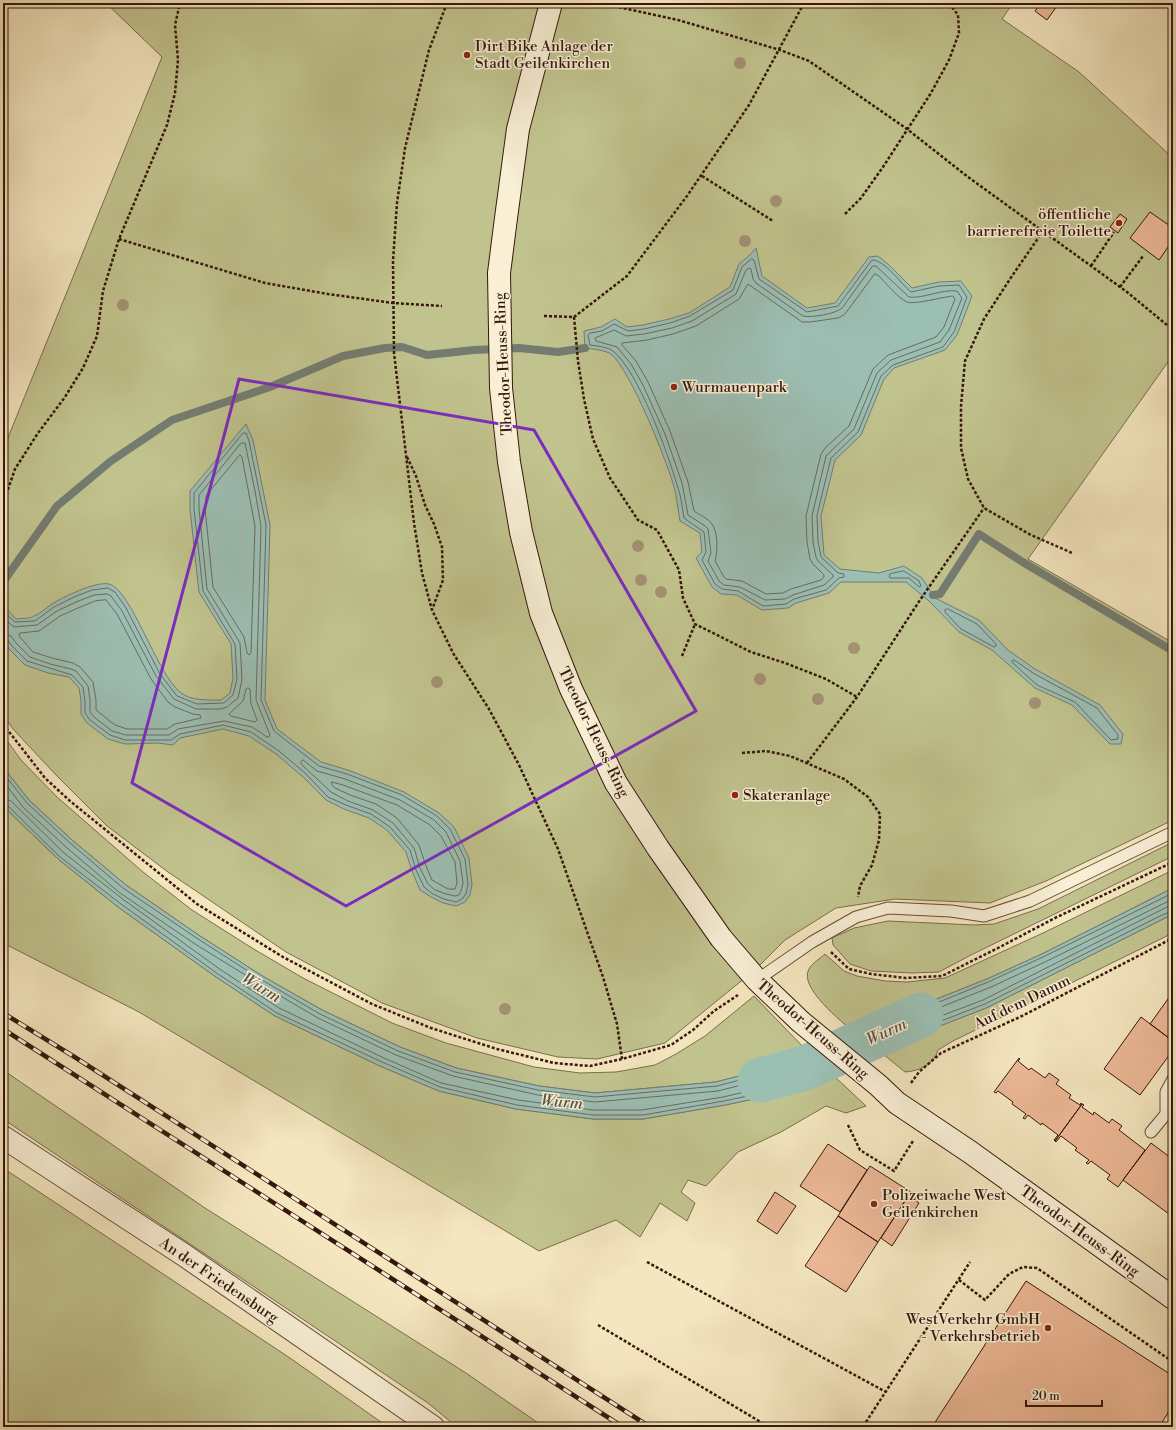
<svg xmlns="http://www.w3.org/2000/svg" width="1176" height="1430" font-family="'Libre Bodoni',serif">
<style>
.green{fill:#c1c38e;stroke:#7c6d4d}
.water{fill:#9cbfb4;stroke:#747c71}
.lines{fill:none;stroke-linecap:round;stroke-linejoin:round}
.shore{stroke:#6a6b60;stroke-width:1}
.stream{stroke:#747c71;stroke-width:8}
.river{stroke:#9cbfb4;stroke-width:45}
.building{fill:#ecb896;stroke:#37170c}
.service-casing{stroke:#664b39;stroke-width:13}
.minor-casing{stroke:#664b39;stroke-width:24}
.secondary-casing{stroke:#37170c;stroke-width:24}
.path{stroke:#37170c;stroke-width:2.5;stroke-dasharray:3 2;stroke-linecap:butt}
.service{stroke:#f8efd5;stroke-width:11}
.minor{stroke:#f8efd5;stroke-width:22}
.secondary{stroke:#f8efd5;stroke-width:22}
.rail-casing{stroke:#37170c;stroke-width:4.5}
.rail{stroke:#f8efd5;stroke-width:3;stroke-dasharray:9;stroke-linecap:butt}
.tree{fill:#a39172}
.marked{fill:none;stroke:#7b2cbf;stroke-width:3;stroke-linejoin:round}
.poi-dot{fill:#8f2418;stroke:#f8efd5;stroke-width:1.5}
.labels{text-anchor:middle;stroke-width:3;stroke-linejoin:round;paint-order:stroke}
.poi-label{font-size:15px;fill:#37170c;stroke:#f8efd5;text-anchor:start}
.street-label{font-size:15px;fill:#37170c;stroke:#f8efd5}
.water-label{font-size:16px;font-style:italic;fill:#5a5247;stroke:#f8efd5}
</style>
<rect width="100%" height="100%" fill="#f4e6bf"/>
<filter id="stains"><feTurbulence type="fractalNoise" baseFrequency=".005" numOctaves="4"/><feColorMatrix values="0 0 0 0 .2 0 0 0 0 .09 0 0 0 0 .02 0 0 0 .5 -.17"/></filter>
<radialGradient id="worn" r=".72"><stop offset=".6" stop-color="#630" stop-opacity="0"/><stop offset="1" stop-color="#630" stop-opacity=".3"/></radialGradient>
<path class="green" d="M 106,3 L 1013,3 L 1002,19 L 1079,72 L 1173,158 L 1173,355 L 1028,559 L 1173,643 L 1173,820 L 1046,881 L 990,903 L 895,899 L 836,908 L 785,940 L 756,969 L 665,1043 L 597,1059 L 558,1057 L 477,1038 L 382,1003 L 286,952 L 168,872 L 107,826 L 56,775 L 13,729 L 3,714 L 3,450 L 162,57 Z
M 3,735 L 21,760 L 57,797 L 143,872 L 192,910 L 252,948 L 303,978 L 392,1023 L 446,1043 L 534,1067 L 580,1073 L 616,1072 L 655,1065 L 676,1054 L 705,1036 L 754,996 L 811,1055 L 766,1069 L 716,1082 L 595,1093 L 539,1086 L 456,1068 L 400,1047 L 322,1010 L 264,977 L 200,936 L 126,885 L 72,840 L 29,800 L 3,767 Z
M 3,806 L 58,859 L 118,907 L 216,977 L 275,1016 L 380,1066 L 439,1091 L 516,1109 L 593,1119 L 643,1119 L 725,1105 L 778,1094 L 833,1075 L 866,1106 L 846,1113 L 826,1106 L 781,1132 L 738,1152 L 706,1186 L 688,1180 L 681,1192 L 695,1203 L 687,1221 L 660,1203 L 640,1237 L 616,1220 L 539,1251 L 139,1012 L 3,943 Z
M 1173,842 L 1173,856 L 971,955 L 939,972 L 912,973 L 871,971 L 850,964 L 833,945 L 832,938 L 854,928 L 888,921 L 974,925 L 994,924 L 1038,909 Z
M 1173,870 L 1173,888 L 1042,954 L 987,979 L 854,1032 C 842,1022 798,987 809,969 C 812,963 821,958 825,954 L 844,971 L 857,976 L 885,981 L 907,982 L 945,978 L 1043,933 Z
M 1173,914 L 1173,933 L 953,1041 L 938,1050 C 934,1065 919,1071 905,1072 L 878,1050 L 986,1008 Z
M 3,1070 L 205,1208 L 466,1373 L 544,1427 L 457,1427 L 428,1403 L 3,1119 Z
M 3,1168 L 290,1358 L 388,1427 L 3,1427 Z"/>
<path class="water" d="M 756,248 L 762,276 L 807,308 L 835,303 L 869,257 L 878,256 L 889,265 L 912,288 L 939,282 L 961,281 L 972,296 L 957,335 L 945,350 L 894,368 L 884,379 L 861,435 L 835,460 L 821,516 L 824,555 L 840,569 L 879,573 L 904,566 L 922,578 L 935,598 L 979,620 L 1008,650 L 1035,669 L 1100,705 L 1123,734 L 1121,744 L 1110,744 L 1072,705 L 1035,688 L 992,650 L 959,632 L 929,601 L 906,582 L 841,582 L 829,593 L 796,603 L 788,608 L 762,610 L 737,595 L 721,594 L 712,587 L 696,558 L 702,552 L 700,533 L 680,521 C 678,510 677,498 674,487 C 668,464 628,363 609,353 C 603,350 593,349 585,348 L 584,331 L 601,327 L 615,319 L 627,327 L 643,325 L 669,319 L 689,313 L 730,287 L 739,264 L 750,255 Z
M 246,424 L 253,440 L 270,525 L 265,700 L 277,729 L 321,762 L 348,770 L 404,792 L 439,813 L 454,827 L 469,858 L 472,884 L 470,895 L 465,902 L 456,906 L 443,903 L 431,897 L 420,890 L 412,871 L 406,852 L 387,830 L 369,818 L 344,809 L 326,800 L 302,776 L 276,754 L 249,736 L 223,729 L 180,738 L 173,745 L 157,743 L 125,744 L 108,739 L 87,723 L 81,714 L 81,701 L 79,688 L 69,677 L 48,673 L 25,665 L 9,649 L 3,640 L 3,605 L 16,619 C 22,618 30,619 34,616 C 41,613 46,608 52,604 C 63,597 96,581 109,584 C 131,589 157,674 180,692 C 190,701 208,700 221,700 L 230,693 L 233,678 L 231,644 L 199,592 L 190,509 L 190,491 Z
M 3,767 L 29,800 L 72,840 L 126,885 L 200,936 L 264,977 L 322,1010 L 400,1047 L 456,1068 L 539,1086 L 595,1093 L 716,1082 L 766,1069 L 811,1055 L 833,1075 L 778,1094 L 725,1105 L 643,1119 L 593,1119 L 516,1109 L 439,1091 L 380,1066 L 275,1016 L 216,977 L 118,907 L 58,859 L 3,806 Z
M 1173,888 L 1173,914 L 986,1008 L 878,1050 L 854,1032 L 987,979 L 1042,954 Z"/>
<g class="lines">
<path class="shore" d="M 752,259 L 754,260 L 759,279 L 807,312 L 838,306 L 872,260 C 885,260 901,284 911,292 L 939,286 L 959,285 L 967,297 L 954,332 L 943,347 L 893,365 L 881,376 L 858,432 L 831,458 L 817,515 L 818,541 L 821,557 L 838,573 L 844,574 L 844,577 L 839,578 L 826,590 L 794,599 L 786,604 L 763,606 L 738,591 L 722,589 L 715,584 L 702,560 L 706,552 L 704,532 L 684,518 C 682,507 681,495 677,485 C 668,453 638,371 613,351 C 608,347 597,346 590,345 L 588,335 L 590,333 L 602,331 L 614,324 L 628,331 L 644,329 L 670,323 L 690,316 L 733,290 L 742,267 Z
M 873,266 L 876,266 L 909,297 C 923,299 941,289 957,291 L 962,298 L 949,330 L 940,342 L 891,360 L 877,373 L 854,429 L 826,456 L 812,516 L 813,542 L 816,557 L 818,561 L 833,575 L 833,577 L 824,585 L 793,595 L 785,599 L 765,600 L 740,587 L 724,585 L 719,581 L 708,561 L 711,553 L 708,529 L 705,526 L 688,515 L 682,483 L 665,434 L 643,385 L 631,364 L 617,347 L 596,341 L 595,338 L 614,330 L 626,336 L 644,334 L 672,328 L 692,321 L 736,294 L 746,270 L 749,268 L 751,269 L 753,279 L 756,283 L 803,316 C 811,318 836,314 842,308 Z
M 875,274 L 879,276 C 886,283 898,298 907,302 C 914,305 942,297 953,296 L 955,299 L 944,327 L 936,337 L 888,355 L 873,369 L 849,426 L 825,448 L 821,454 L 806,516 L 807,542 L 810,559 L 813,564 L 824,575 L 824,577 L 821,580 L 791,589 L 783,593 L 766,594 L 742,581 L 726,579 L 724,577 L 715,561 C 718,552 718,532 712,524 C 708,518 699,515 694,511 L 688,482 L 670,431 L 648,382 L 636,361 L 622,345 L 622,343 L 647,340 L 673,334 L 696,326 L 739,299 L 748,284 L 802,322 L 810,322 L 838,318 L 844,315 Z
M 240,455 L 242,457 L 255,526 L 251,653 L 249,655 L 247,653 L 244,637 L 213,587 L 205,508 L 206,496 Z
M 904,571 L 919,581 L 921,586 L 919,587 L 909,578 L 891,578 L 889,577 L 890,574 Z
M 106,600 L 117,614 L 151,679 L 168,702 L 175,707 L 193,714 L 200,715 L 201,718 L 175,724 L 167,729 L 127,729 L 115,725 L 96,710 L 96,700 L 93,682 L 80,667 L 73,663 L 52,658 L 33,652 L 19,636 L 20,633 L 39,631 L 60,616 L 78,608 L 95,601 Z
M 948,609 L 977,624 L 996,644 L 996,646 L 994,647 L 961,629 L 945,612 L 945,610 Z
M 3,611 L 15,622 L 35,621 L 54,607 L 74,597 L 92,590 L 108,588 L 115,592 L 126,608 L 160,674 L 177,696 L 197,704 L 224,703 L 233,695 L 237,679 L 235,644 L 203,591 L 194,509 L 194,493 L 243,433 L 246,433 L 249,441 L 266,525 L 261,700 L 274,731 L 319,766 L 347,774 L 402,795 L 437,816 L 450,829 L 465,859 L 468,884 L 466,894 L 462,899 L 456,902 L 444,899 L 433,894 L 424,887 L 416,870 L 410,850 L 390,827 L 371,814 L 346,805 L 328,797 L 305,773 L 279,751 L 251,732 L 223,725 L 180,734 L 171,740 L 125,740 L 110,735 L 90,720 L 85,713 L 85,701 L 83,687 L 72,675 L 27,661 L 12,646 L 7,639 L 3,638
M 3,618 L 14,627 L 37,625 L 57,611 L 76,602 L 94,595 L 107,594 L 111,596 L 122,611 L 156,676 L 174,699 L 196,709 L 221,709 L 227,707 L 238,698 L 242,680 L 240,643 L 207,589 L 199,509 L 199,495 L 241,443 L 245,443 L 255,491 L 261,526 L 256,700 L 270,735 L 269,737 L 267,737 L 252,727 L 224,721 L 178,729 L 169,735 L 126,735 L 112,731 L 94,717 L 90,712 L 90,700 L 88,686 L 76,671 L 71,669 L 50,664 L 30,657 L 16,643 L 11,636 L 3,633
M 1014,660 L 1033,673 L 1097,708 L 1118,735 L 1118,739 L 1111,740 L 1075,702 L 1037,685 L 1013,663 L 1012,661 Z
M 248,688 L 250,689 L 251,704 L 257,720 L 255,722 L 231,716 L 229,714 L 243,701 L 246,689 Z
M 303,760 L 317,771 L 345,779 L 400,800 L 434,820 L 446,832 L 460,861 L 463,883 L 461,891 L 459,895 L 455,896 L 446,894 L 435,890 L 428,884 L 420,868 L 414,848 L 393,823 L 373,810 L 348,801 L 331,792 L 301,764 L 301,762 Z
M 3,773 L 27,803 L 70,843 L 123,888 L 198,939 L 262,980 L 320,1014 L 398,1051 L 455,1072 L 538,1090 L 595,1097 L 717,1086 L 767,1073 L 809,1059 L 823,1071 L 823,1073 L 776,1090 L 724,1101 L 643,1115 L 593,1115 L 517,1105 L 440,1087 L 382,1062 L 277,1013 L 218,974 L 121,904 L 60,857 L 7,805 L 3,803
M 3,781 L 23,807 L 66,847 L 120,893 L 195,944 L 260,984 L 318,1018 L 396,1055 L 453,1076 L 538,1095 L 595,1102 L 718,1091 L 768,1078 L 808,1065 L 813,1069 L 814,1071 L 775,1085 L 723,1097 L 642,1110 L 593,1110 L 518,1100 L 441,1083 L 384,1058 L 279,1008 L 221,970 L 124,900 L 64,853 L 11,801 L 3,798
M 332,782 L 343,785 L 397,805 L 430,825 L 441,836 L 455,862 L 457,883 L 455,889 L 448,889 L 432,880 L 426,866 L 419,845 L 397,818 L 376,804 L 350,795 L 335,788 L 332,785 Z
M 1173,893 L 1043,957 L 988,982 L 866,1032 L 865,1035 L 879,1045 L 985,1004 L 1162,915 L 1173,911
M 1173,899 L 1045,962 L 991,987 L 876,1033 L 875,1036 L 880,1039 L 983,1000 L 1159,911 L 1169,906 L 1173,906"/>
<path class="stream" d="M 3,582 L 57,506 L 111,461 L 172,420 L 270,387 L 343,356 L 385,348 L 402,347 L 427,355 L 474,350 L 519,348 L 558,352 L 585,348
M 933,595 L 940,594 L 979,534 L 1021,561 L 1173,651"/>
<path class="river" d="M 760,1080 L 805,1068 L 921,1015"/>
</g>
<path class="building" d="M 1041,3 L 1059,3 L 1047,20 L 1035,11 Z
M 1150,212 L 1173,228 L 1173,240 L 1159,260 L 1130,238 Z
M 1120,214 L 1127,219 L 1118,233 L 1110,227 Z
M 1173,992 L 1173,1041 L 1150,1024 Z
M 1141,1017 L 1173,1041 L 1173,1050 L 1140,1095 L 1104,1069 Z
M 1019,1058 L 1020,1059 L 1018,1061 L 1029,1070 L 1031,1068 L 1045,1078 L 1049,1073 L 1059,1080 L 1056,1084 L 1071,1095 L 1069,1098 L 1080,1105 L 1081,1103 L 1082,1104 L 1055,1141 L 1054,1140 L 1058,1135 L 1042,1123 L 1041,1125 L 1028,1115 L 1025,1119 L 1023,1118 L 1026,1114 L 1012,1104 L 1013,1102 L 998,1091 L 996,1093 L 994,1092 Z
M 1082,1104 L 1084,1105 L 1082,1107 L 1093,1115 L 1094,1112 L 1109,1123 L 1112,1119 L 1122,1126 L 1119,1130 L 1145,1150 L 1118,1187 L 1107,1179 L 1110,1175 L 1091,1161 L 1088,1164 L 1086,1163 L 1089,1160 L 1075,1150 L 1077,1148 L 1061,1136 L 1056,1142 L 1055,1141 Z
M 1151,1143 L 1171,1158 L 1173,1155 L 1173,1217 L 1123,1180 Z
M 828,1144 L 867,1170 L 840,1212 L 800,1186 Z
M 870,1166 L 911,1192 L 878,1242 L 838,1216 Z
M 775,1192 L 796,1206 L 777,1234 L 757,1221 Z
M 908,1196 L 919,1203 L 892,1246 L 881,1238 Z
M 838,1216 L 878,1242 L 846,1292 L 805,1266 Z
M 1026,1281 L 1173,1376 L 1173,1405 L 1159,1427 L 932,1427 Z"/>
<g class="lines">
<defs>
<path id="service" d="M 757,980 L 812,942 L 856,917 L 888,908 L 951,911 L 984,916 L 1030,901 L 1173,832
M 1151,1132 L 1166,1114 L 1166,1092 L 1173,1079"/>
<path id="minor" d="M 3,1137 L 184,1255 L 433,1427"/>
<path id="secondary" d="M 551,3 L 518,129 L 506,218 L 499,273 L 501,388 L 509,462 L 521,532 L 541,613 L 571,689 L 616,783 L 658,848 L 721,938 L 757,980 L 801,1022 L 878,1085 L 897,1103 L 970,1152 L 1173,1298"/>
</defs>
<use href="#service" class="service-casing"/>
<use href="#minor" class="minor-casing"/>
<use href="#secondary" class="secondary-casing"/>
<path class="path" d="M 447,3 L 429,50 L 405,148 L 397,203 L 393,261 L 394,353 L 414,523 L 422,573 L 432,610 L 453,653 L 489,709 L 519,765 L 558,849 L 603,977 L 617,1024 L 622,1059
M 574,5 L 609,5 L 678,20 L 780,50 L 809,61 L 907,129 L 968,177 L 1127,292 L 1173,330
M 702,176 L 773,221
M 845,214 L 861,198 L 883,167 L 931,93 L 949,60 L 959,33 L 958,15 L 949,3
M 1043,231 L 1012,276 L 984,319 L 965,361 L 961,406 L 961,448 L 968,479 L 984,508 L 1029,534 L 1072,553
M 119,239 L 265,283 L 328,294 L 393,303 L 442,306
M 1091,266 L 1114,232
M 1120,287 L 1143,256
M 544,316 L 574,317 L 627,276 L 687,196 L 749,105 L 804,3
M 574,317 L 578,361 L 584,399 L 593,439 L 610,478 L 638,520 L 657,530 L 679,570 L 683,598 L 695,624 L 751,652 L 785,663 L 826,679 L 857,697
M 407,457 L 416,476 L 425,505 L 434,524 L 442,547 L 443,580 L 432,610
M 3,504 L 15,469 L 38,433 L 65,397 L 83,368 L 97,336 L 103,291 L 119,239 L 167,125 L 175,93 L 178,60 L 175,25 L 180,3
M 682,656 L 695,624
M 3,724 L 45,778 L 70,801 L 197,904 L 283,957 L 372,1004 L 431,1028 L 497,1049 L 554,1063 L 590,1066 L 622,1059 L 671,1045 L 693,1030 L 714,1011 L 738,995
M 742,753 L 766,751 L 790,756 L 844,779 L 868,797 L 880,814 L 879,840 L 872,865 L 860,886 L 858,897
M 807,763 L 857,697 L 920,600 L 984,508
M 831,952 L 849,969 L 871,974 L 906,978 L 942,976 L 998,948 L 1055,918 L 1173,862
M 911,1083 L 919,1072 L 941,1053 L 1022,1016 L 1173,938
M 848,1125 L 860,1150 L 894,1171 L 913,1141
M 647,1262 L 886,1392
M 959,1280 L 985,1300 L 1009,1274 L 1023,1267 L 1037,1268 L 1173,1362
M 598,1325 L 769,1427
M 865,1427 L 866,1422 L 970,1262"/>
<use href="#service" class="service"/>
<use href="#minor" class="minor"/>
<use href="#secondary" class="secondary"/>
<defs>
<path id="rail" d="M 3,1013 L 73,1056 L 650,1427
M 3,1029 L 623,1427"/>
</defs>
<use href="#rail" class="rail-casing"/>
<use href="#rail" class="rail"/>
</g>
<g class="tree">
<circle cx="740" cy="63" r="6"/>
<circle cx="776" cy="201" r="6"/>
<circle cx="745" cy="241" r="6"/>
<circle cx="123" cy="305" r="6"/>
<circle cx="638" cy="546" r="6"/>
<circle cx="641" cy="580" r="6"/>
<circle cx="661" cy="592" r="6"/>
<circle cx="854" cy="648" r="6"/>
<circle cx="760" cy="679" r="6"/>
<circle cx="437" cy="682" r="6"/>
<circle cx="818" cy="699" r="6"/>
<circle cx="1035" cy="703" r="6"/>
<circle cx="505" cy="1009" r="6"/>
</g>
<path class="marked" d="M 239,379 L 534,430 L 696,711 L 346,906 L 132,783 Z"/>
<g class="poi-dot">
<circle cx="467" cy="55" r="4"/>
<circle cx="1119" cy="223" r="4"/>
<circle cx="674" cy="387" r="4"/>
<circle cx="735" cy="795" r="4"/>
<circle cx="874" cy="1204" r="4"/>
<circle cx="1048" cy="1328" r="4"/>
</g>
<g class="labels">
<g class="poi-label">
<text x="475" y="51">Dirt Bike Anlage der<tspan x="475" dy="17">Stadt Geilenkirchen</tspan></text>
<text x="1111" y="219" text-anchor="end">öffentliche<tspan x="1111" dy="17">barrierefreie Toilette</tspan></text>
<text x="682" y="392">Wurmauenpark</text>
<text x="743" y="800">Skateranlage</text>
<text x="882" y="1200">Polizeiwache West<tspan x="882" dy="17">Geilenkirchen</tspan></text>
<text x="1040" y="1324" text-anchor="end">WestVerkehr GmbH<tspan x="1040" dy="17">- Verkehrsbetrieb</tspan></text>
</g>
<g class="street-label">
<text transform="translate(503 364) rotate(-93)" y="5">Theodor-Heuss-Ring</text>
<text transform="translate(594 732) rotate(64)" y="5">Theodor-Heuss-Ring</text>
<text transform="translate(1022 1002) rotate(-26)" y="5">Auf dem Damm</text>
<text transform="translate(813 1029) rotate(41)" y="5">Theodor-Heuss-Ring</text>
<text transform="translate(1080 1231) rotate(36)" y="5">Theodor-Heuss-Ring</text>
<text transform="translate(219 1280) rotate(34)" y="5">An der Friedensburg</text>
</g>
<g class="water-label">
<text transform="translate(262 987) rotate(31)" y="6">Wurm</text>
<text transform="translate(886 1031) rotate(-25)" y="6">Wurm</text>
<text transform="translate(562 1101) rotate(5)" y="6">Wurm</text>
</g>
</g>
<rect width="1176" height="1430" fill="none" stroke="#f4e6bf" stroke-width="16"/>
<rect x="4" y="4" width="1168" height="1422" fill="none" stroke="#37170c" stroke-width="2"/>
<rect x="8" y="8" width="1160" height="1414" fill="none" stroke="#37170c"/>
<path d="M1026 1400v6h76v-6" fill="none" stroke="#37170c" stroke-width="2"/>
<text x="1032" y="1400" font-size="12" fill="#37170c" stroke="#f8efd5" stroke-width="3" paint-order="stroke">20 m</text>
<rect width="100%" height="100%" filter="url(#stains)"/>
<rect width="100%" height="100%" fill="url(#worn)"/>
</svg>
